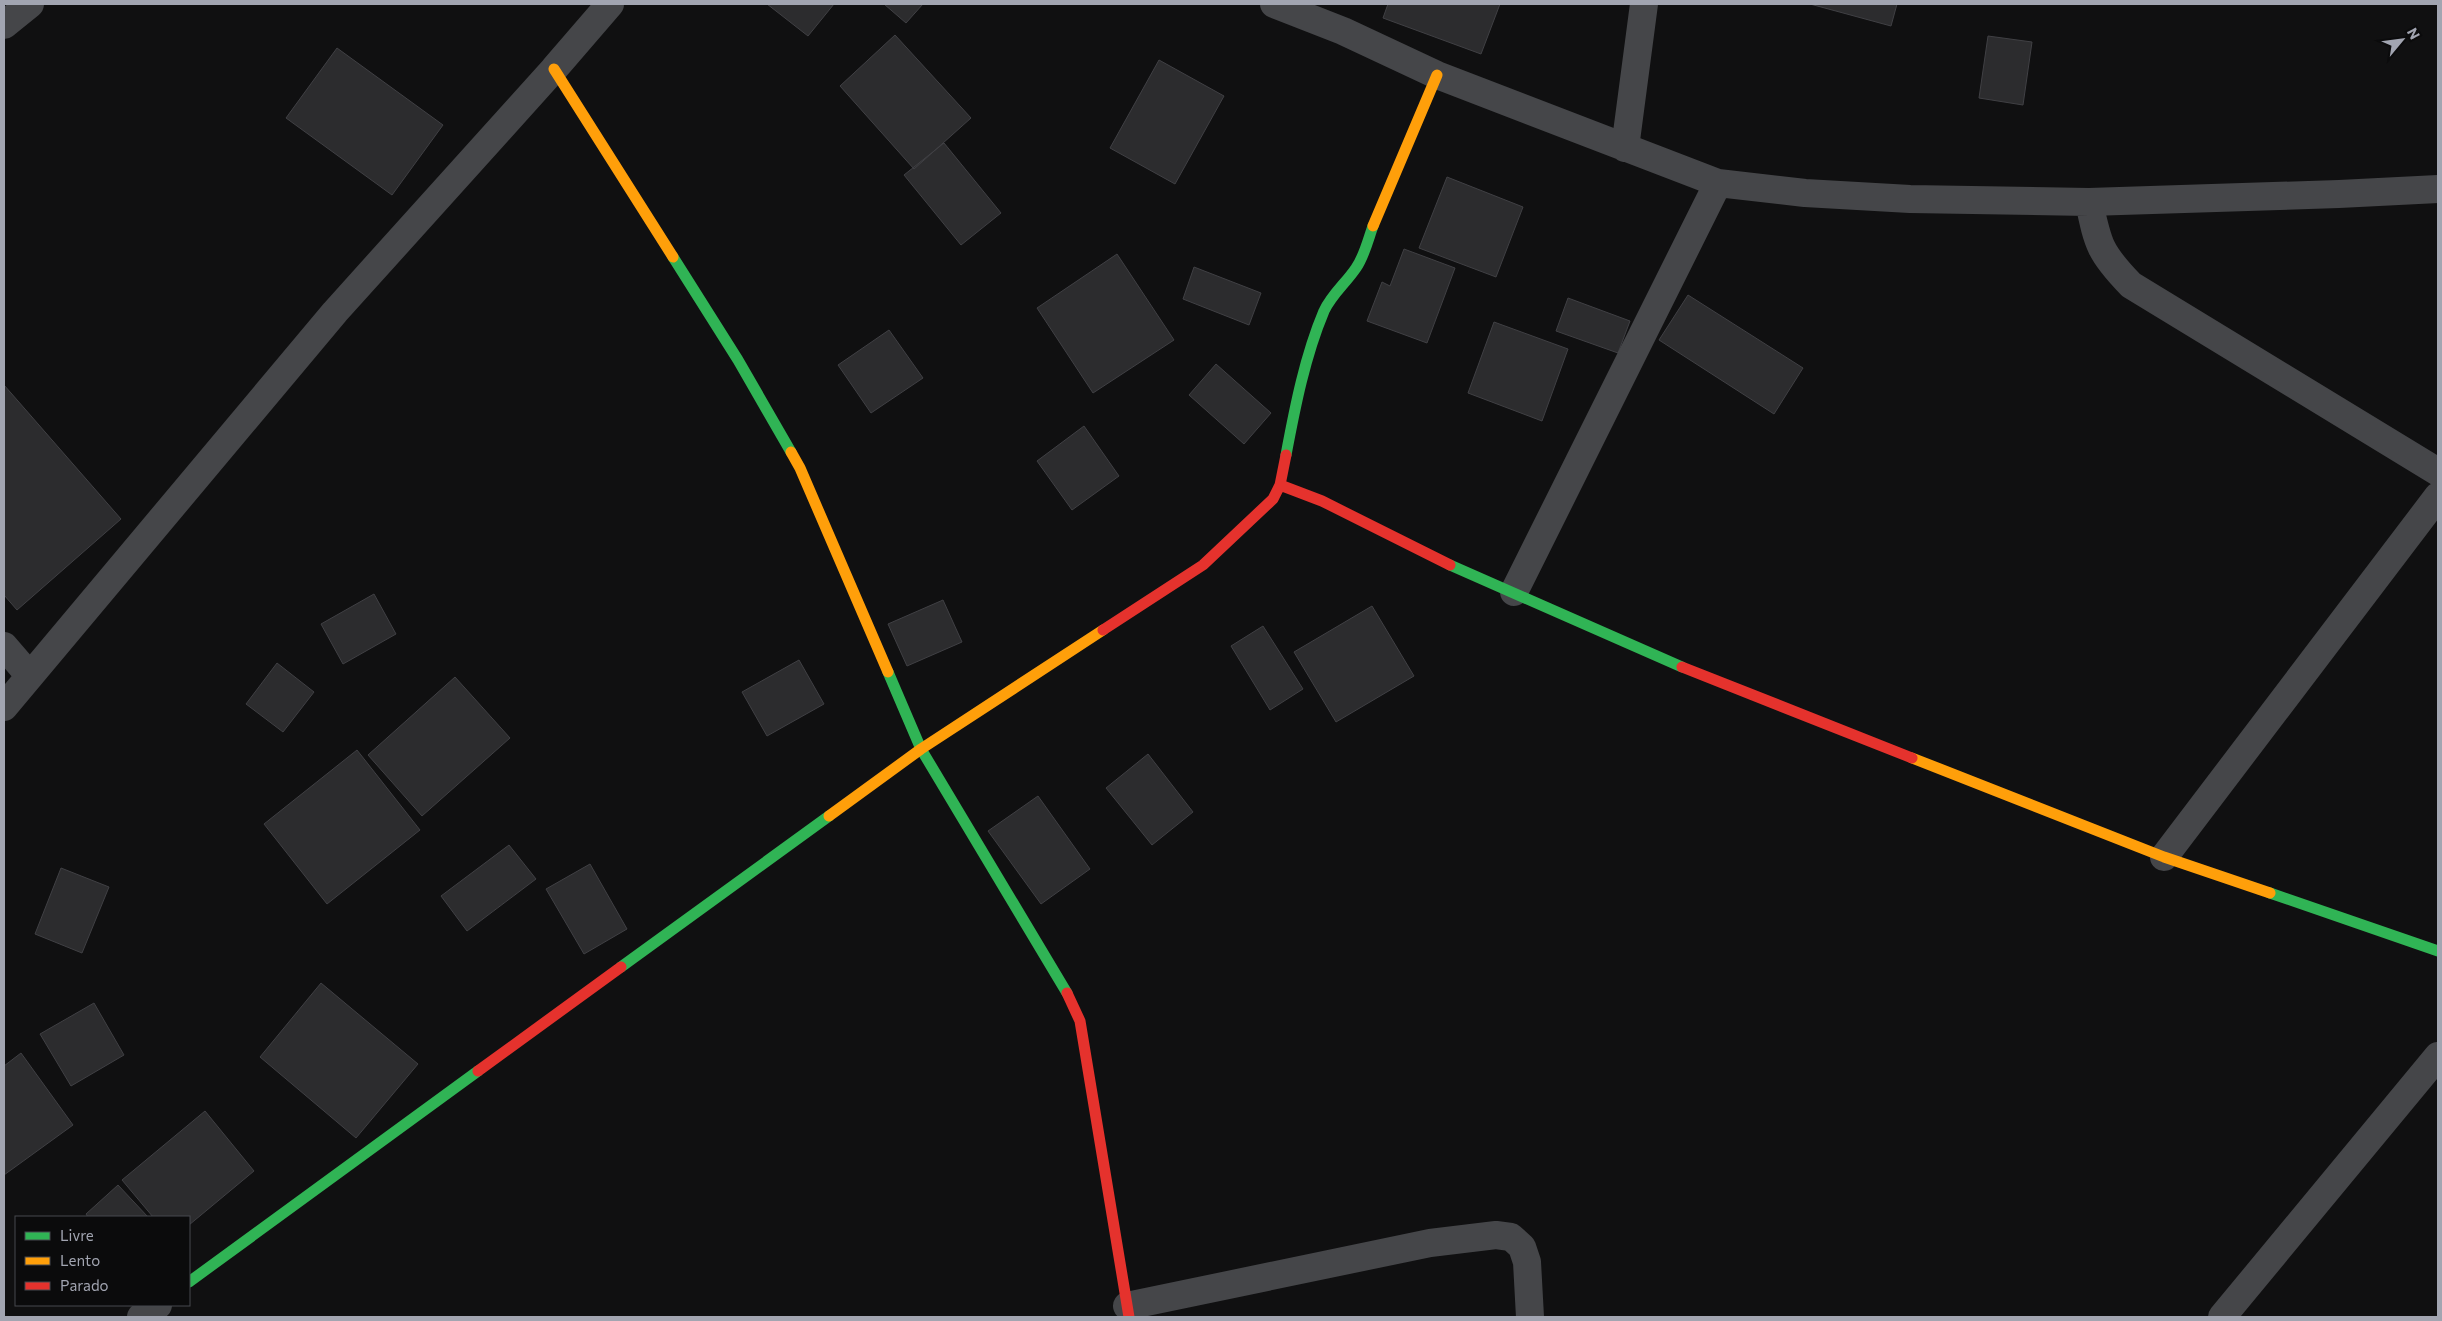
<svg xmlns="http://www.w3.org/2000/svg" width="2442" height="1321" font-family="Commissioner,sans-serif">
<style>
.building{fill:#2c2c2e;stroke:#404044}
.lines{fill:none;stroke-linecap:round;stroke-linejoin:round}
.street{stroke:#454649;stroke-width:28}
.fast{stroke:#30b455;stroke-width:11}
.slow{stroke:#ff9f0a;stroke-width:11}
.jam{stroke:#e5322d;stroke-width:11}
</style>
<rect width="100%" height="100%" fill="#101011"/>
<path class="building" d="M 767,4 L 834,4 L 808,36 Z
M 884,4 L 923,4 L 906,23 Z
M 1388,4 L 1500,4 L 1481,54 L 1383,18 Z
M 1810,4 L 1897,4 L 1891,26 Z
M 895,35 L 971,118 L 914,169 L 840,86 Z
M 1988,36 L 2032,42 L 2023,105 L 1979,98 Z
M 337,48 L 443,125 L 392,195 L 286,118 Z
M 1159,60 L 1224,96 L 1175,184 L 1110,148 Z
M 944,143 L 1001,213 L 961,245 L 904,175 Z
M 1447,177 L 1523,207 L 1496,277 L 1419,248 Z
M 1404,249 L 1455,268 L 1427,343 L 1367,321 L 1382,282 L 1390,286 Z
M 1117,254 L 1174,340 L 1093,393 L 1037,308 Z
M 1194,267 L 1261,293 L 1249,325 L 1183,299 Z
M 1688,295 L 1803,368 L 1774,414 L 1659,340 Z
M 1568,298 L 1630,321 L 1618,353 L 1556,331 Z
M 1494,322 L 1568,349 L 1542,421 L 1468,393 Z
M 889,330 L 923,378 L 871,413 L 838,365 Z
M 1216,364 L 1271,413 L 1244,444 L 1189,395 Z
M 4,385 L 121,519 L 17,610 L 4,595 Z
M 1084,426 L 1119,476 L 1072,510 L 1037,461 Z
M 374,594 L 396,634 L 343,664 L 321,624 Z
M 943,600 L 962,642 L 907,666 L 888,624 Z
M 1372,606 L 1414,676 L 1336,722 L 1294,652 Z
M 1263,626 L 1303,689 L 1270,710 L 1231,646 Z
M 799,660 L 824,704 L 767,736 L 742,692 Z
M 277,663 L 314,692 L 283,732 L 246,704 Z
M 455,677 L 510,738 L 422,816 L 368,755 Z
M 357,750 L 420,830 L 327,904 L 264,824 Z
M 1148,754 L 1193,812 L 1152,845 L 1106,788 Z
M 1038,796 L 1090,869 L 1041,904 L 988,831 Z
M 509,845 L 536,879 L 467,931 L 441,896 Z
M 590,864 L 627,929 L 584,954 L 546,889 Z
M 61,868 L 109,887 L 82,953 L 35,934 Z
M 321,983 L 418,1064 L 356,1138 L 260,1057 Z
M 94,1003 L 124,1055 L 71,1086 L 40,1034 Z
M 21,1053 L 73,1125 L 4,1175 L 4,1066 Z
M 205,1111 L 254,1171 L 189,1225 L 189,1217 L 153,1217 L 122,1180 Z
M 118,1185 L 148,1217 L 88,1217 L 86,1214 Z"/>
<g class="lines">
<path class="street" d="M 1274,4 L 1343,31 L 1437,75 L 1718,183 L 1805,193 L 1910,199 L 2089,202 L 2339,194 L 2438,189
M 4,25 L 30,4
M 1625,148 L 1644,4
M 2089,202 C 2098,245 2100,253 2131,285 L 2438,472
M 1514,592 L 1718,183
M 4,646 L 29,675
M 4,707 L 335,312 L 554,69 L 610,4
M 2164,857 L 2438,496
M 1127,1306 L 1430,1243 L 1496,1235 L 1511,1237 L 1522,1247 L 1527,1262 L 1530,1317
M 141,1317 L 158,1305
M 2222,1317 L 2438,1056"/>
<path class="fast" d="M 673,257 L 738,360 L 791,452
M 1286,455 C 1295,407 1305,356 1324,311 C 1332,294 1346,283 1356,268 C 1364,257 1368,240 1373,226
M 1450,565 L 1682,667
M 888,672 L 921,749 L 1067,993
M 2270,893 L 2438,951
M 621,967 L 829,816
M 189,1282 L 478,1071"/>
<path class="slow" d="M 554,69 L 673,257
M 1373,226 L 1437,75
M 791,452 L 800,468 L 888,672
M 1912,758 L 2164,857 L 2270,893
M 829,816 L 921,749 L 1103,630"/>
<path class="jam" d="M 1280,485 L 1322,501 L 1450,565
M 1103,630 L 1203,565 L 1273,499 L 1280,485 L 1286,455
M 1682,667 L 1912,758
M 1067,993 L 1080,1021 L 1129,1317
M 478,1071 L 621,967"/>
</g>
<rect width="2442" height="1321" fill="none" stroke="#a2a5b1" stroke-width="10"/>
<rect x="15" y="1216" width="175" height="90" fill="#0b0b0c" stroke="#47494e"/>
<rect x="25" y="1232" width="25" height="8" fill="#30b455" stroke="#47494e"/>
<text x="60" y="1241" font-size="15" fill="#a2a5b1">Livre</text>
<rect x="25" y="1257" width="25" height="8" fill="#ff9f0a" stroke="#47494e"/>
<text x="60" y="1266" font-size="15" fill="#a2a5b1">Lento</text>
<rect x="25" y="1282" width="25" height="8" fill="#e5322d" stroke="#47494e"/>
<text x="60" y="1291" font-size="15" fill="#a2a5b1">Parado</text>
<g transform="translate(2402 40) rotate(61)" stroke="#0b0b0c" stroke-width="4" paint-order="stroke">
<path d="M0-4L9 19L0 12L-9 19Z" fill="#a2a5b1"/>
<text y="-8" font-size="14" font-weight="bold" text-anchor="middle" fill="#a2a5b1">N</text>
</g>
</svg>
